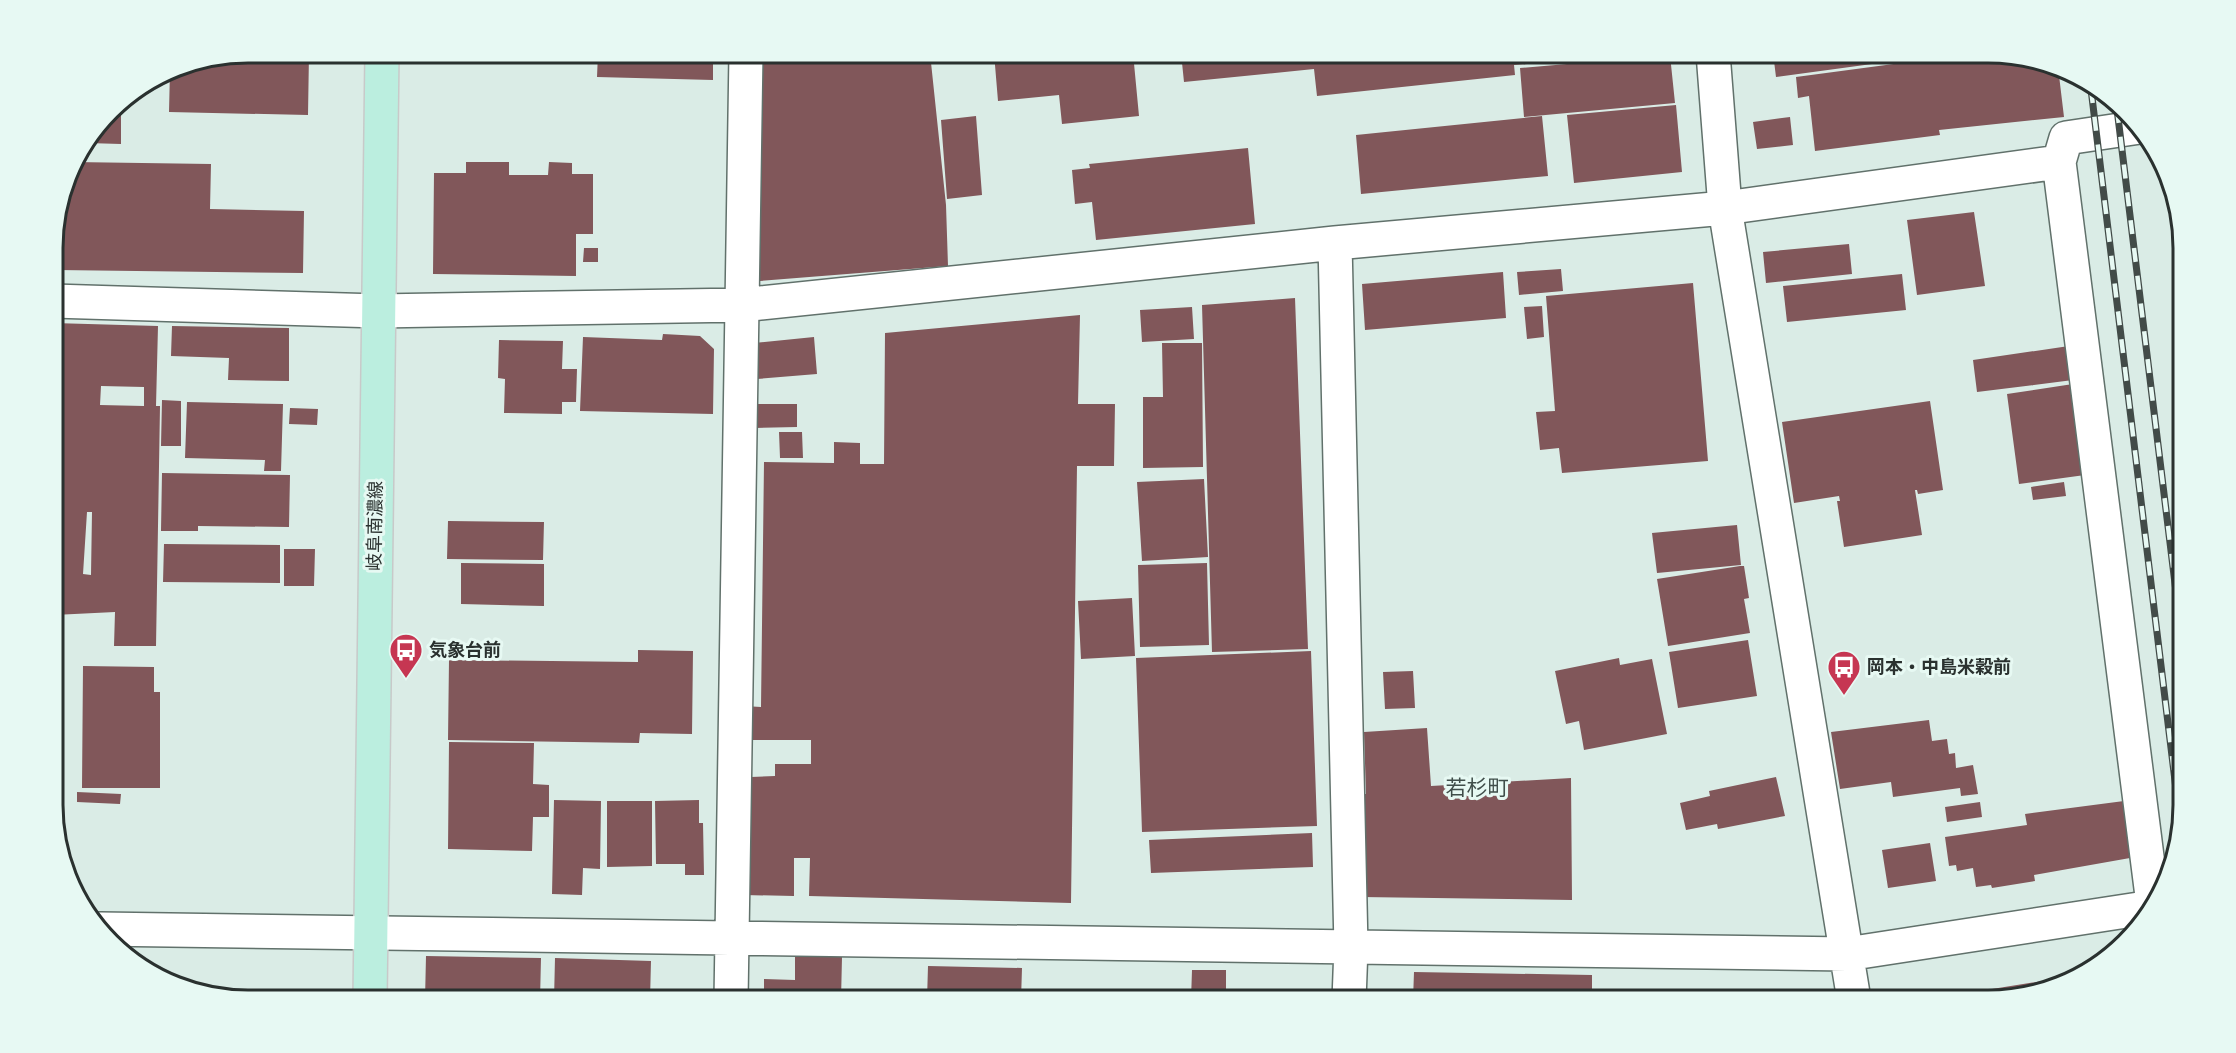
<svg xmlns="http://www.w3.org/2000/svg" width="2236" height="1053" font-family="Mulish,'Noto Sans JP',sans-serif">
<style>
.building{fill:#81575a;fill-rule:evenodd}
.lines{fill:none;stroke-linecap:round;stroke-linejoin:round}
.minor-casing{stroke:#61716b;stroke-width:36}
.major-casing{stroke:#c8c9c9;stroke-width:36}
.minor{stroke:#fff;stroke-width:33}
.major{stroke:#bbeedf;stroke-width:33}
.rail-casing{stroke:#424b48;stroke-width:7}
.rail{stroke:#e7f9f3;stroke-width:4.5;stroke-dasharray:14;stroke-linecap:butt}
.labels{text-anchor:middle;stroke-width:6;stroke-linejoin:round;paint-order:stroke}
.street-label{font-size:18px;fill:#2a312f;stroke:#e7f9f3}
.poi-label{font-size:18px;font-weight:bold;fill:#2a312f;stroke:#e7f9f3;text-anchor:start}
.quarter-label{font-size:21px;fill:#404e4a;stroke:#e7f9f3}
.rim{fill:none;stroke:#2a312f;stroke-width:3}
</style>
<rect width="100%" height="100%" fill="#daece6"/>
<path class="building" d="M 248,53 L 309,53 L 308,115 L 169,112 L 170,70 Z
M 598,53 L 713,53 L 713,80 L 597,77 Z
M 747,53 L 930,53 L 946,205 L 948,266 L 760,281 L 743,262 Z
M 994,53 L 1133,53 L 1139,116 L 1062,124 L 1059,95 L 998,101 Z
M 1181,53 L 1654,53 L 1655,54 L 1514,65 L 1515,75 L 1317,96 L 1314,69 L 1184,82 Z
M 1773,53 L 1988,53 L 2058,67 L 2064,117 L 1939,130 L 1940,135 L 1815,151 L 1809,96 L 1798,98 L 1796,77 L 1931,59 L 1931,56 L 1776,77 Z
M 1670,55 L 1675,103 L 1524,117 L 1520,68 Z
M 126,97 L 126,111 L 121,111 L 121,144 L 87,143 L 119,101 Z
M 1676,105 L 1682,172 L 1574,183 L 1567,115 Z
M 976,116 L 982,195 L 947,199 L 941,120 Z
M 1542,116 L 1548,176 L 1361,194 L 1356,135 Z
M 1790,117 L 1793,145 L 1757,149 L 1753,122 Z
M 1248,148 L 1255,224 L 1096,240 L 1092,202 L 1075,204 L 1072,170 L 1090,168 L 1089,164 Z
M 73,162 L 211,164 L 210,209 L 304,211 L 303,273 L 57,270 L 57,243 L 53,243 L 53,235 Z
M 466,162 L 509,162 L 509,175 L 548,175 L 549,162 L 572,163 L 572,174 L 593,174 L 593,234 L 576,234 L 576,276 L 433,274 L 434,173 L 466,173 Z
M 1974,212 L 1985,286 L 1917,295 L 1907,220 Z
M 1849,244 L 1852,274 L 1766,283 L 1763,252 Z
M 584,248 L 598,248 L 598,262 L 583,262 Z
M 1561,269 L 1563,291 L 1519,295 L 1517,272 Z
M 1503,272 L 1506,318 L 1365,330 L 1362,284 Z
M 1902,274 L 1906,310 L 1787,322 L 1783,286 Z
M 1693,283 L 1708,461 L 1562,473 L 1559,448 L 1540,450 L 1536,412 L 1555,411 L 1546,296 Z
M 1295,298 L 1308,649 L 1212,652 L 1202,305 Z
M 1542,306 L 1544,337 L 1527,339 L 1524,307 Z
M 1192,307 L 1194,339 L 1142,342 L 1140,310 Z
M 1080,315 L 1078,404 L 1115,404 L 1114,466 L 1077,466 L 1071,903 L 809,896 L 810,858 L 794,858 L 794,896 L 744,895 L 744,833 L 751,833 L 751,777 L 775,776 L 775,764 L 811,764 L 811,740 L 743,740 L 744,706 L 761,707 L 764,462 L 834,463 L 834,442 L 860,443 L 860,464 L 884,464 L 885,333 Z
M 53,323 L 158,326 L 156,406 L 160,406 L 156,646 L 114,646 L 115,612 L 54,615 ZM 101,386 L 144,387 L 144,406 L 100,405 ZM 87,512 L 92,512 L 91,575 L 83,574 Z
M 172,326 L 289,328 L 289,381 L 228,380 L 229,358 L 171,356 Z
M 663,334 L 700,336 L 714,349 L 713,414 L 580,411 L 583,337 L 662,340 Z
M 814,337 L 817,374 L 757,379 L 754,343 Z
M 499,340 L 563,341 L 562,369 L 577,369 L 576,402 L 562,402 L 562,414 L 504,413 L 505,379 L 498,378 Z
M 1162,343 L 1202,343 L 1203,467 L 1143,468 L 1143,397 L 1163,397 Z
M 2069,346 L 2073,380 L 1977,392 L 1973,360 Z
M 2073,384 L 2085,475 L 2019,484 L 2007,394 Z
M 162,400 L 181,401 L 181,446 L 161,446 Z
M 1930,401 L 1943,490 L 1918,494 L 1917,490 L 1915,490 L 1922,535 L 1844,547 L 1837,501 L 1840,501 L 1839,496 L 1794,503 L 1782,422 Z
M 187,402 L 283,404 L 281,471 L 264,471 L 265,460 L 185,458 Z
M 755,404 L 797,404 L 797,427 L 755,428 Z
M 290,408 L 318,409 L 317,425 L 289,424 Z
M 779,432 L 802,432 L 803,458 L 780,458 Z
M 162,473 L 290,475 L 289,527 L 198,526 L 198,531 L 161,531 Z
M 1204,479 L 1208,557 L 1142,561 L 1137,482 Z
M 2064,482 L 2066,496 L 2033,500 L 2031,487 Z
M 448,521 L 544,522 L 543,560 L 447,559 Z
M 1737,525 L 1741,565 L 1657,573 L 1652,533 Z
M 164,544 L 280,545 L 280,583 L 163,582 Z
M 284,549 L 315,549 L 314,586 L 284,586 Z
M 461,563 L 544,564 L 544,606 L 461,604 Z
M 1207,563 L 1209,645 L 1140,647 L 1138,565 Z
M 1740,566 L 1744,566 L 1749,598 L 1744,599 L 1750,633 L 1668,646 L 1657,579 Z
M 1132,598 L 1135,656 L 1081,659 L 1078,601 Z
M 1748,640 L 1757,696 L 1678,708 L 1669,652 Z
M 638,650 L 693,651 L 692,734 L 640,733 L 639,743 L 448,740 L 449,660 L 638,662 Z
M 1311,651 L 1317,826 L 1142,832 L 1136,658 Z
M 1619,658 L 1620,665 L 1652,659 L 1667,734 L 1584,750 L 1579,721 L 1566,724 L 1555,671 Z
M 83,666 L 154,667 L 154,692 L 160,692 L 160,788 L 82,788 Z
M 1413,671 L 1415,708 L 1385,709 L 1383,672 Z
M 1929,720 L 1932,741 L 1947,739 L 1949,754 L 1955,753 L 1956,768 L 1973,765 L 1978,794 L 1961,796 L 1960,788 L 1893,797 L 1891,782 L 1840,789 L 1831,732 Z
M 1427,728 L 1431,786 L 1571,778 L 1572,900 L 1361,897 L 1358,794 L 1366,794 L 1364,732 Z
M 449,742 L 534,743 L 533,784 L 549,785 L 549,817 L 533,817 L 532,851 L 448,849 Z
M 1776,777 L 1785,816 L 1718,829 L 1717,824 L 1686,830 L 1680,803 L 1710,796 L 1709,791 Z
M 77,792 L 121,794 L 120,804 L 77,802 Z
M 554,800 L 601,801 L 600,869 L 583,868 L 582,895 L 552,894 Z
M 699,800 L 699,823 L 703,823 L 704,875 L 685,875 L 685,864 L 656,864 L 655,801 Z
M 607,801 L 652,801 L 652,866 L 607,867 Z
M 2124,801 L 2130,858 L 2034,875 L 2035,881 L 1992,888 L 1991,885 L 1976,887 L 1973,868 L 1957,871 L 1956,865 L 1949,866 L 1945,837 L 2027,825 L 2025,814 Z
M 1980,802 L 1982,817 L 1947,822 L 1945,807 Z
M 1312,833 L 1313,867 L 1151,873 L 1149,840 Z
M 1930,843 L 1936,881 L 1888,888 L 1882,850 Z
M 426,956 L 541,958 L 540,1000 L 425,1000 Z
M 795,956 L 842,957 L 841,1000 L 732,1000 L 732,992 L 764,992 L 764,979 L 795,980 Z
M 555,958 L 651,961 L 650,1000 L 554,1000 Z
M 928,966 L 1022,968 L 1021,1000 L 927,1000 Z
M 1192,970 L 1226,970 L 1226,1000 L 1191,1000 Z
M 1414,972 L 1592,975 L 1592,1000 L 1413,1000 Z
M 2061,978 L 2000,1000 L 1930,1000 L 1930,999 Z"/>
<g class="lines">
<defs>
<path id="minor" d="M 1713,53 L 1725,208 L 1854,1000
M 2140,127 L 2066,138 L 2059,162 L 2153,904
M 1335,243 L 1351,947 L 1349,1000
M 53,301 L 378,311 L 742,305 L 1335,243 L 1725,208 L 2059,162
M 100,929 L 1847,954 L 2152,907
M 731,1000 L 746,53"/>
<path id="major" d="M 370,1000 L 382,53"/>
</defs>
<use href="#minor" class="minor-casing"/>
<use href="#major" class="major-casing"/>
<use href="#minor" class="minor"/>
<use href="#major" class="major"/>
<defs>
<path id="rail" d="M 2091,89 L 2180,822
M 2117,109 L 2183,649"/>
</defs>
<use href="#rail" class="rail-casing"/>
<use href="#rail" class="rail"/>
</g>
<defs>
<symbol id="bus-pin" viewBox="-11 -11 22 30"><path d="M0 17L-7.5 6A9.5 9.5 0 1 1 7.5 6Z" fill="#c63652" stroke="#e7f9f3"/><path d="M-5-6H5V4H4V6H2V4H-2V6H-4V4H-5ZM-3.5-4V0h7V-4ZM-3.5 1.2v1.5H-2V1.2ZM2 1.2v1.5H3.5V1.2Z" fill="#fff"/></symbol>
</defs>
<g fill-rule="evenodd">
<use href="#bus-pin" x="387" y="631" width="38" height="52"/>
<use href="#bus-pin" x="1825" y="648" width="38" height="52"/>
</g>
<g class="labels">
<g class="street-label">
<text transform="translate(375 526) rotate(-89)" y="6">岐阜南濃線</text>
</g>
<g class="poi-label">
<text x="429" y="656">気象台前</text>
<text x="1867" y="673">岡本・中島米穀前</text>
</g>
<g class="quarter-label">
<text x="1477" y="795">若杉町</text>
</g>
</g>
<path d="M0 0H2236V1053H0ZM248 63H1988A185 185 0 0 1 2173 248V805A185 185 0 0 1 1988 990H248A185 185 0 0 1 63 805V248A185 185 0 0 1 248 63Z" fill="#e7f9f3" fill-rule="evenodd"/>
<path class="rim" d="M248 63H1988A185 185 0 0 1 2173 248V805A185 185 0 0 1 1988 990H248A185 185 0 0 1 63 805V248A185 185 0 0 1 248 63Z"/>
</svg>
